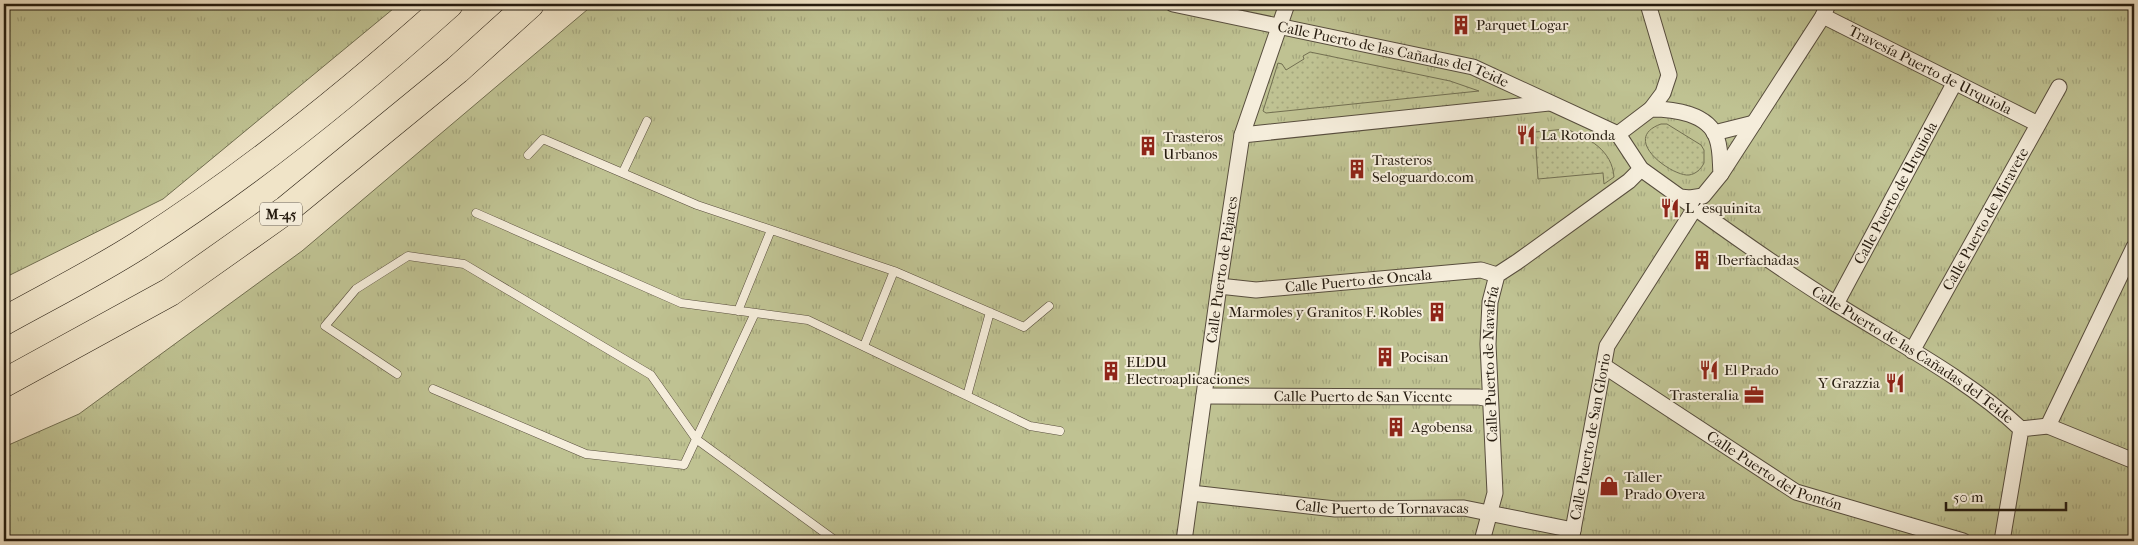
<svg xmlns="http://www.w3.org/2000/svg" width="2138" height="545" font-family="'IM FELL French Canon',serif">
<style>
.grass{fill:url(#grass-tufts);stroke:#726f51}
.park{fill:url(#park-dots);stroke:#726f51}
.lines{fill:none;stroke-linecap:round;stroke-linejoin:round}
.service-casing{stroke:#584e3e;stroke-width:9}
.minor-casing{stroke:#584e3e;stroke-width:17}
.motorway-casing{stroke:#261c10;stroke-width:29}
.service{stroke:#f5eddb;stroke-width:8}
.minor{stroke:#f5eddb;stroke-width:15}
.motorway{stroke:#f0e4c8;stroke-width:28}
.labels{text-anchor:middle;stroke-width:4;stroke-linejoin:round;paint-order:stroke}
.shield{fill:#f5eddb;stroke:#645b4d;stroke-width:1}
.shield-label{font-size:14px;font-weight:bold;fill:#261c10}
.poi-label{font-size:15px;fill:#261c10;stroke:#f5eddb;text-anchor:start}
.street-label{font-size:15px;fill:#261c10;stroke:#f5eddb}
</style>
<defs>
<pattern id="grass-tufts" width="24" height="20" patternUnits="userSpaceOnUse" patternTransform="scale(1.25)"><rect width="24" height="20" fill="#bfc292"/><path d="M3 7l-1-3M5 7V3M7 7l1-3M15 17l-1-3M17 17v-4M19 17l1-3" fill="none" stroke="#a4a67d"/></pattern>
<pattern id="park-dots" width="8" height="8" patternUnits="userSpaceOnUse" patternTransform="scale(1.25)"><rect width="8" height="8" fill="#bfc292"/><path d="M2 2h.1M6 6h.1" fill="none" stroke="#a4a67d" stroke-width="1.8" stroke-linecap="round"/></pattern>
</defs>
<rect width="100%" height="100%" fill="#f0e4c8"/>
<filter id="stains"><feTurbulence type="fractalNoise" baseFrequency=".004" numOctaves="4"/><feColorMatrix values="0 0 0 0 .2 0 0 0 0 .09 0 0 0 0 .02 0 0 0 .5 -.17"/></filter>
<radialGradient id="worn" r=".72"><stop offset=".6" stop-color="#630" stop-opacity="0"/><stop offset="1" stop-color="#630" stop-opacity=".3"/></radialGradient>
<path class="grass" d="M 4,4 L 399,4 L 163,199 L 4,278 Z
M 594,4 L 2134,4 L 2134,541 L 4,541 L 4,447 L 79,414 L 302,251 Z"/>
<path class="park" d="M 1310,52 L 1450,81 L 1479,91 L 1266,113 L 1263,111 L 1278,63 L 1282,64 L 1286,70 L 1304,59 L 1303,56 Z
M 1661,124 L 1667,124 L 1701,145 L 1704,150 L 1704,163 C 1701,169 1696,174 1689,175 C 1673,177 1619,139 1661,124 Z
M 1566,129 C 1589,138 1612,150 1614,177 L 1604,184 L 1603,173 L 1538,179 L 1535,132 Z"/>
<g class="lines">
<defs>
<path id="service" d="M 528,155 L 543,139 L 697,205 L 894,271 L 1024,327 L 1049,306
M 623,172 L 647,121
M 476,213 L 681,303 L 808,320 L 1030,426 L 1060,431
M 738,311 L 771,230
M 864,346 L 894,271
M 397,374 L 325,326 L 356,289 L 408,256 L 464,264 L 651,375 L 696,439 L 836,541
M 433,389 L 586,454 L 684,465 L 755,313
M 967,396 L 990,312"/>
<g id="minor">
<path id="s1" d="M 1173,4 L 1473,67 L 1618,134"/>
<path d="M 1648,4 L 1669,75 L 1663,93 L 1651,109"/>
<path id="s2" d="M 1823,16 L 2038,124"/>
<path d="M 1651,109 C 1673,109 1709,113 1717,139 C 1721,150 1720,163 1721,174 L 1703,196 L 1690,198 L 1680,197 L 1641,169 L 1618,134 Z"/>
<path d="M 1714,133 L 1754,123"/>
<path d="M 1242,135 L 1549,103"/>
<path d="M 1721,174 L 1823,16 L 1828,4"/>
<path id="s3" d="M 1680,197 C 1731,234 1783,271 1836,304 C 1898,343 1968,379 2021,429"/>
<path id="s4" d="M 1219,286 L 1256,290 L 1481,270 L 1497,275"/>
<path id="s5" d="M 1836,304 L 1955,82"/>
<path id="s6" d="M 1912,351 L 2059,87"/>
<path id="s7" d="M 1604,366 L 1796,492 L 1963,541"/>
<path id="s8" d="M 1204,396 L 1479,397 L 1490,399"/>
<path d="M 2048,426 L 2134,247"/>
<path id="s9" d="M 1191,493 L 1335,509 L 1464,508 L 1573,530"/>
<path id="s10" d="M 1184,541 L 1219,286 L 1242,135 L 1287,4"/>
<path id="s11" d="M 1482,541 L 1495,493 L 1488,344 L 1490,302 L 1497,275 L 1517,262 L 1629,181 L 1641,169"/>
<path id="s12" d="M 1571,541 L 1607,346 L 1695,208"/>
<path d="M 2002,541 L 2021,429 L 2048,426 L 2134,461"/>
</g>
<path id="motorway" d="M 4,321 C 49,296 95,273 139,245 C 249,175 352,91 449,4
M 4,383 L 170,292 L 286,210 L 457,70 L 530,4"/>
</defs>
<use href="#service" class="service-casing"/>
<use href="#minor" class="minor-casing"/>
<use href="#motorway" class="motorway-casing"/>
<use href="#service" class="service"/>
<use href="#minor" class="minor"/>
<use href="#motorway" class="motorway"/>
</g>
<defs>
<symbol id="building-bare" viewBox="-9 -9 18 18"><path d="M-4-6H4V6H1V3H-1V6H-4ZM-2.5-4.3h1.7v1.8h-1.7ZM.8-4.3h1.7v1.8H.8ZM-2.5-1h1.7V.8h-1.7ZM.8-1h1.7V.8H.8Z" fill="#8f2418" stroke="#f5eddb" stroke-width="2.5" paint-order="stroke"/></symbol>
<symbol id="restaurant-bare" viewBox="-9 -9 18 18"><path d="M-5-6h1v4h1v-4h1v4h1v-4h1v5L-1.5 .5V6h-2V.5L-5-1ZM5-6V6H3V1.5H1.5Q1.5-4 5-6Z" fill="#8f2418" stroke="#f5eddb" stroke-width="2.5" paint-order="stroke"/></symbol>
<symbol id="office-bare" viewBox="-9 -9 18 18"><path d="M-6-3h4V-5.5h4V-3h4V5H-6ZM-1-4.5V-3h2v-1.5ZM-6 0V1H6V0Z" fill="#8f2418" stroke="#f5eddb" stroke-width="2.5" paint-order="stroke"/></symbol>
<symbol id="shop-bare" viewBox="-9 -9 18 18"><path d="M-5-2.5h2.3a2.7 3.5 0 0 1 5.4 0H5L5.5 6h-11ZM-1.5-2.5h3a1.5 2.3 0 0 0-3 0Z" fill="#8f2418" stroke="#f5eddb" stroke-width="2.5" paint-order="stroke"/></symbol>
</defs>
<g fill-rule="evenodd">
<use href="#building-bare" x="1447" y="11" width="28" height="28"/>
<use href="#restaurant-bare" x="1512" y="121" width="28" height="28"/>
<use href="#building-bare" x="1134" y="132" width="28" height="28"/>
<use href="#building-bare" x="1343" y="155" width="28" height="28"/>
<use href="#restaurant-bare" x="1656" y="194" width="28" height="28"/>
<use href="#building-bare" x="1688" y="246" width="28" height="28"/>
<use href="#building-bare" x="1423" y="298" width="28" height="28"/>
<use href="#building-bare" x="1371" y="343" width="28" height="28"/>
<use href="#restaurant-bare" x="1695" y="356" width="28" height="28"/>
<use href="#building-bare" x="1097" y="357" width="28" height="28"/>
<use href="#restaurant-bare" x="1881" y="369" width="28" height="28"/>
<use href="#office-bare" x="1740" y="381" width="28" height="28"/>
<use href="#building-bare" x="1382" y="413" width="28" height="28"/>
<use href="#shop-bare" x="1595" y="472" width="28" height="28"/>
</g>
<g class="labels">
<rect class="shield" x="260" y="202.5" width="42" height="23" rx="4"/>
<g class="shield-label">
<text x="281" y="219">M-45</text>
</g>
<g class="poi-label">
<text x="1476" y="30">Parquet Logar</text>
<text x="1541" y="140">La Rotonda</text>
<text x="1163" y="142">Trasteros<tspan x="1163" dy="17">Urbanos</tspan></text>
<text x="1372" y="165">Trasteros<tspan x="1372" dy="17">Seloguardo.com</tspan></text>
<text x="1685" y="213">L´esquinita</text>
<text x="1717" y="265">Iberfachadas</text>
<text x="1422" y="317" text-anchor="end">Marmoles y Granitos F. Robles</text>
<text x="1400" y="362">Pocisan</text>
<text x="1126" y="367">ELDU<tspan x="1126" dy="17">Electroaplicaciones</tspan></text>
<text x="1724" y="375">El Prado</text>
<text x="1880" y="388" text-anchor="end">Y Grazzia</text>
<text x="1739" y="400" text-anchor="end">Trasteralia</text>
<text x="1411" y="432">Agobensa</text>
<text x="1624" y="482">Taller<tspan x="1624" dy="17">Prado Overa</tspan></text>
</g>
<g class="street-label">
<text dy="5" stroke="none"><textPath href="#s1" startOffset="226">Calle Puerto de las Cañadas del Teide</textPath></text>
<text dy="5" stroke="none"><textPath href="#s2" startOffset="120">Travesía Puerto de Urquiola</textPath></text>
<text dy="5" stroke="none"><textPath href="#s5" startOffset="126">Calle Puerto de Urquiola</textPath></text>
<text dy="5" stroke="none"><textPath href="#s6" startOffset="151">Calle Puerto de Miravete</textPath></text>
<text dy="5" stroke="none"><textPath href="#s10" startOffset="274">Calle Puerto de Pajares</textPath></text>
<text dy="5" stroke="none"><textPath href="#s4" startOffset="140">Calle Puerto de Oncala</textPath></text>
<text dy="5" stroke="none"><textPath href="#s3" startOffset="281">Calle Puerto de las Cañadas del Teide</textPath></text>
<text dy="5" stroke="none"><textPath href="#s11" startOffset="179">Calle Puerto de Navafría</textPath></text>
<text dy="5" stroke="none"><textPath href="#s8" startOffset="159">Calle Puerto de San Vicente</textPath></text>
<text dy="5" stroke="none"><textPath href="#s12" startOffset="106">Calle Puerto de San Glorio</textPath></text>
<text dy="5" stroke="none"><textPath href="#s7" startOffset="201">Calle Puerto del Pontón</textPath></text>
<text dy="5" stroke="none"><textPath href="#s9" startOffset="192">Calle Puerto de Tornavacas</textPath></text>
</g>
</g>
<rect width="2138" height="545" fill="none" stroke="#f0e4c8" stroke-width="20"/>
<rect x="5" y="5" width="2128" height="535" fill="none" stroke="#261c10" stroke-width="2.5"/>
<rect x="10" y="10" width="2118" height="525" fill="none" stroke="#261c10"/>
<path d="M1946 502v8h120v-8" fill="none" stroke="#261c10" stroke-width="2.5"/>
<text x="1953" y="502" font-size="15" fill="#261c10" stroke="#f5eddb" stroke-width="4" paint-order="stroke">50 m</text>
<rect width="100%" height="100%" filter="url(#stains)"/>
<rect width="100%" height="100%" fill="url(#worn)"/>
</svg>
